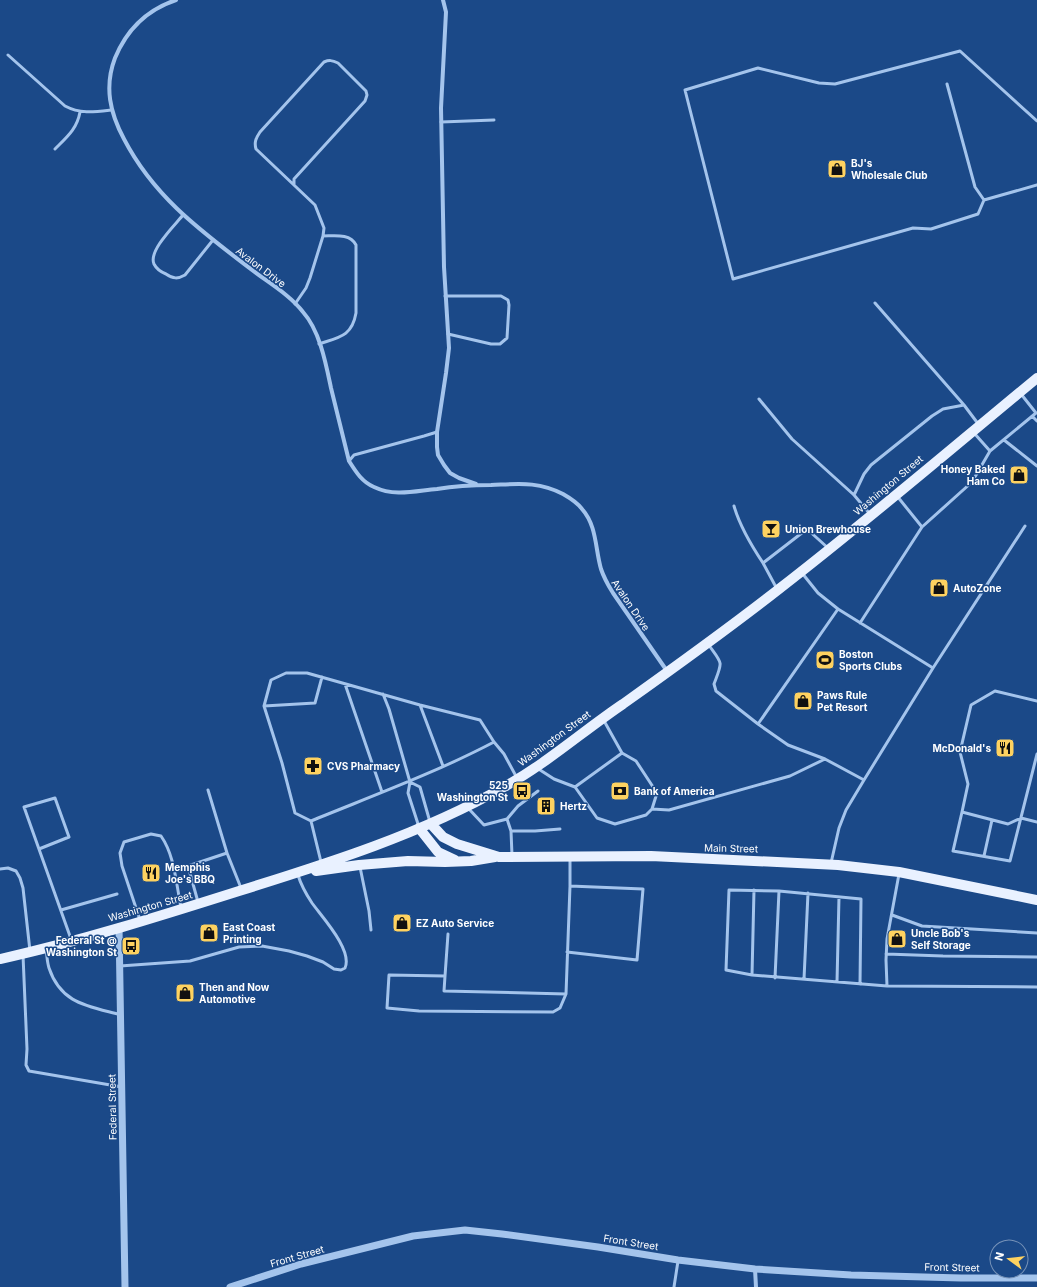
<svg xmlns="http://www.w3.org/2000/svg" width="1037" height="1287" font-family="Inter,sans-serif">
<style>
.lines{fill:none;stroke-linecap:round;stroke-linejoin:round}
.service{stroke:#a4c4ec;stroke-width:3}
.minor{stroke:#a4c4ec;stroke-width:4}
.tertiary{stroke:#a4c4ec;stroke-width:7}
.primary{stroke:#e9f1ff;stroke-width:10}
.labels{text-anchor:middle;stroke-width:3;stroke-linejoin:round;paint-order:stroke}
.poi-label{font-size:10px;font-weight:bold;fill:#fff;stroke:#1b4988;text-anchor:start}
.street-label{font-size:10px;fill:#fff;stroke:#1b4988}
</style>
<rect width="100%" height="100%" fill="#1b4988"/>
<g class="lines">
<path class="service" d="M 8,55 L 65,106 C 80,114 94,112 111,110
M 947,84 L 975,187 L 984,200 L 1037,185
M 441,122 L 494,120
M 55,149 C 67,137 77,129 80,112
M 294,184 L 294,179 L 365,101 L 367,95 L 366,91 L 338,63 C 332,60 329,60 324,62 L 260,132 C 256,138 254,142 256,149 L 315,205 L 324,228 L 323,236 L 310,278 L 306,288 L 295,304
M 984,200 L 978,214 L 931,229 L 913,228 L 733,279 L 685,90 L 758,68 L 819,83 L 835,84 L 960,51 L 1037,121
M 183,215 C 175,225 148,251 154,264 C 156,268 161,272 166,274 C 173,279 178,279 185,275 L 213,240
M 445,296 L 501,296 L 508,300 L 509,305 L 507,338 L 500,344 L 491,344 L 448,334
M 875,303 L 964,405 L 979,425
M 319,344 C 340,337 352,336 356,313 L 356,245 C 350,233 334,236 323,236
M 759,399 L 792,439 L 854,495 L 870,514
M 1032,416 L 1037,421
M 1004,440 L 1037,466
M 990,451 L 1036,413 L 1021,394
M 349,461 L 354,455 L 424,436 L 437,432
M 854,495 L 864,474 L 871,465 L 932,416 L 943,409 L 964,405
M 734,506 C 740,527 751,545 763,563
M 922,527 L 972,482 L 990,451 L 974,433
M 802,573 L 818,593 L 838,609 L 758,724 L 788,745 L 825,759 L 864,780 L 846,810 L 839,828 L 831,863
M 777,589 L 763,563 L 807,529 L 828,548
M 838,609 L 933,668 L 864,780
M 860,623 L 922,527 L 897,496
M 708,644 C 723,665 723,660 714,684 L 716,691 L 758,724
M 933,668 L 1025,526
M 345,684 L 382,792
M 383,694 L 389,709 L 410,782 L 408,793 L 419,827
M 1037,701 L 995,691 L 971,705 L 960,752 L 968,784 L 962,812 L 1008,824 L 1021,818 L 1037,822
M 420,705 L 443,766
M 264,706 L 315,703 L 322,677
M 537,768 L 554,779 L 575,787 L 622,753 L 603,719
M 410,782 L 420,787 L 430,822
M 575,787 L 597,818 L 615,824 L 646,815 L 652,809 L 657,793 L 636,761 L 622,753
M 208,790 L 227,853
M 468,808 L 484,825 L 507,819 L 511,831 L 512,855
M 652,809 L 669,810 L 790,776 L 825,759
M 962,812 L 953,851 L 1010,861 L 1037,754
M 507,819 L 518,806 L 538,791
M 311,821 C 372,796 435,773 494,742 L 504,754 L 517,778
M 511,831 L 535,831 L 560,829
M 39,849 L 69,837 L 55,798 L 24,807 L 71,939
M 984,856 L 992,820
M 321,862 L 311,821 L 295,813 L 282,763 L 264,706 L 271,680 L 286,673 L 307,673 L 420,705 L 480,720 L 494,742
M 360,867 L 369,911 L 371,930
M 0,869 L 8,868 L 16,871 L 20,878 L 23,888 L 30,951
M 198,902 L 188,866 L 227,853 L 241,888
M 61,910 L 117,894
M 892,915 L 922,926 L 1037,933
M 140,920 L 122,866 L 120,853 L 124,842 L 151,834 L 161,836 C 175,856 176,884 181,907
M 46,949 C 47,955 47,962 49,968 C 61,1004 88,1006 121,1015
M 567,952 L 637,960 L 643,889 L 570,886
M 886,954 L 943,956 L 1037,957
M 23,955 L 27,1049 L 26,1065 L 29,1071 L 122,1087
M 120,966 L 190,961 L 239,947 L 262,946 L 289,951 L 307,956 L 323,962 L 334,969 L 341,970 L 345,968 C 353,950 322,917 312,903 C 306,894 301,885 298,875
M 752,975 L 754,890
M 445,976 L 448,934
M 775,978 L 779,891
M 804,979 L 808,893
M 837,982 L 839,897
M 860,984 L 861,899 L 779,891 L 729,890 L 726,970 L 752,975 L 887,986 L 1037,987
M 887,986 L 886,960 L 887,939 L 899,874
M 566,994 L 444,991 L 445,976 L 389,975 L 387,1008 L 419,1011 L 553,1012 L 560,1008 L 566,994 L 570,886 L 570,858
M 674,1287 L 678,1261"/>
<path class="minor" d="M 176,0 C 146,10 127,29 115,58 C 104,87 110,113 124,139 C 154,197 201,231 252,270 C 269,283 290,295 303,312 C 320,331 326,364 331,388 C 337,412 343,437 349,461 C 356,472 362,482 374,487 C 395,497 415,491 437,489 C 455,486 473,485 491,485 C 518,484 538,481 563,494 C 570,498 577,502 582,509 C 597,526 595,548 601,569 C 604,578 608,585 613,593 L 667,671
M 443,0 L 446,12 L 441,108 L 444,267 L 449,348 L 446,373 L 437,432 L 437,447 L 438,455 L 444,465 L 450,473 L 459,478 L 476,484
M 755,1269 L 756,1287"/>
<path class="tertiary" d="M 119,927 L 125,1287
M 230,1287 L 301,1264 L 413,1236 L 465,1230 L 502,1234 L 598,1247 L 678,1260 L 755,1269 L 851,1275 L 961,1278 L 1037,1278"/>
<path class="primary" d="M 431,824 L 443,837 L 457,844 L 499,857 L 651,856 L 838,865 L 899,872 L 1037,900
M 419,828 L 438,852 L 455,860
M 316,871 L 359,865 L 408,861 L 445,862 L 471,861 L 495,857
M 0,959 C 81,941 160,916 239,891 C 329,863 421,834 504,787 C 546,764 583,731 623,704 C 675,667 728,629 779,589 C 867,521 951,449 1037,378"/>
</g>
<defs>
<symbol id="shop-square" viewBox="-11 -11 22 22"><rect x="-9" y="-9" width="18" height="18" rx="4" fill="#fed260" stroke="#1b4988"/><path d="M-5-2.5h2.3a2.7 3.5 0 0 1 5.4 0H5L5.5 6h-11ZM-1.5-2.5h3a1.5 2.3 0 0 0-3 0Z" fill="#111"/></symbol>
<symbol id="bar-square" viewBox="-11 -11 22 22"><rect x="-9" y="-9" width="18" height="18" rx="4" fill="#fed260" stroke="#1b4988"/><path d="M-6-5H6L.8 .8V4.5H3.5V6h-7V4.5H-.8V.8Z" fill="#111"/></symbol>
<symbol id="stadium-square" viewBox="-11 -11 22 22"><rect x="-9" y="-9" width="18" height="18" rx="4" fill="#fed260" stroke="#1b4988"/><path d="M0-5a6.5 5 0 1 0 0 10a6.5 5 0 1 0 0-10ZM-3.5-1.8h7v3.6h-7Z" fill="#111"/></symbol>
<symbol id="restaurant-square" viewBox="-11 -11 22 22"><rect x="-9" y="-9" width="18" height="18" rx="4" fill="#fed260" stroke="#1b4988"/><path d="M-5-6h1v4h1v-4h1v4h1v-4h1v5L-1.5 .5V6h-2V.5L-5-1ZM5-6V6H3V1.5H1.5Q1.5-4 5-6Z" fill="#111"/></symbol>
<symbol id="pharmacy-square" viewBox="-11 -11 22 22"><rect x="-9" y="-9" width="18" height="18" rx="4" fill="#fed260" stroke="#1b4988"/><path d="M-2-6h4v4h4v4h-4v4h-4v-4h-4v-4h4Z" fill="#111"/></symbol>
<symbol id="bus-square" viewBox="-11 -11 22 22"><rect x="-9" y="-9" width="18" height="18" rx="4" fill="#fed260" stroke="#1b4988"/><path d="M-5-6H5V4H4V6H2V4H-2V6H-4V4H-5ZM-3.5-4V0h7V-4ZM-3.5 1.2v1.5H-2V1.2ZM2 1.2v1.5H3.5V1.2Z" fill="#111"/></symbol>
<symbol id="bank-square" viewBox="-11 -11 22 22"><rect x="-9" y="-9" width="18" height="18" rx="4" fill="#fed260" stroke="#1b4988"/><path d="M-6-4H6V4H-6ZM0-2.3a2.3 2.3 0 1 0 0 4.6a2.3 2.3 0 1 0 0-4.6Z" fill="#111"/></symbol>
<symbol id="building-square" viewBox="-11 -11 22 22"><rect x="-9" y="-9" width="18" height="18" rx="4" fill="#fed260" stroke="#1b4988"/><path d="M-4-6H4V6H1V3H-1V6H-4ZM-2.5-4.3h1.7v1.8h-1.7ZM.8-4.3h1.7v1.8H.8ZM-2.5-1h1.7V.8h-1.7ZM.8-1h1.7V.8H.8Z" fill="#111"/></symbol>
</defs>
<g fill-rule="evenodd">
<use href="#shop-square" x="826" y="158" width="22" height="22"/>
<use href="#shop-square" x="1008" y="464" width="22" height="22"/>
<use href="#bar-square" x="760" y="518" width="22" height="22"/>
<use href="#shop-square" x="928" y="577" width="22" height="22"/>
<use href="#stadium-square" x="814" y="649" width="22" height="22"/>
<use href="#shop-square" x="792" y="690" width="22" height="22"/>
<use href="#restaurant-square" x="994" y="737" width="22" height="22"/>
<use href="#pharmacy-square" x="302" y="755" width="22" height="22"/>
<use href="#bus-square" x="511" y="780" width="22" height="22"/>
<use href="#bank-square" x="609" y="780" width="22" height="22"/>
<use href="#building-square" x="535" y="795" width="22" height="22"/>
<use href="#restaurant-square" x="140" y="862" width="22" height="22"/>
<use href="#shop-square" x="391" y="912" width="22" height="22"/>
<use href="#shop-square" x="198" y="922" width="22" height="22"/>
<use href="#shop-square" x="886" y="928" width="22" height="22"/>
<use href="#bus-square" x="120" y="935" width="22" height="22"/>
<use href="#shop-square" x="174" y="982" width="22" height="22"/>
</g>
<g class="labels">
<g class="poi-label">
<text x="851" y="167">BJ's<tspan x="851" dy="12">Wholesale Club</tspan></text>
<text x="1005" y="473" text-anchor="end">Honey Baked<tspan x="1005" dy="12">Ham Co</tspan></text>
<text x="785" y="533">Union Brewhouse</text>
<text x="953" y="592">AutoZone</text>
<text x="839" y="658">Boston<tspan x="839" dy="12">Sports Clubs</tspan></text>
<text x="817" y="699">Paws Rule<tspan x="817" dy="12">Pet Resort</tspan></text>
<text x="991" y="752" text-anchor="end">McDonald's</text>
<text x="327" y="770">CVS Pharmacy</text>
<text x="508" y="789" text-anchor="end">525<tspan x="508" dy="12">Washington St</tspan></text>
<text x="634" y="795">Bank of America</text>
<text x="560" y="810">Hertz</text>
<text x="165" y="871">Memphis<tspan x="165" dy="12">Joe's BBQ</tspan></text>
<text x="416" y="927">EZ Auto Service</text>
<text x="223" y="931">East Coast<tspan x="223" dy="12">Printing</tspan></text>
<text x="911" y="937">Uncle Bob's<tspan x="911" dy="12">Self Storage</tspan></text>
<text x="117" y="944" text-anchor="end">Federal St @<tspan x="117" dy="12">Washington St</tspan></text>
<text x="199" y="991">Then and Now<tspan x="199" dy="12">Automotive</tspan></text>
</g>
<g class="street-label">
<text transform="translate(261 267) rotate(37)" y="4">Avalon Drive</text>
<text transform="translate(888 485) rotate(-40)" y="4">Washington Street</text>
<text transform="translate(631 605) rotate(56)" y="4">Avalon Drive</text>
<text transform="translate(554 738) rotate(-36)" y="4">Washington Street</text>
<text transform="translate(731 848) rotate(1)" y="4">Main Street</text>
<text transform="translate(150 906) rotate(-16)" y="4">Washington Street</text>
<text transform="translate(112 1107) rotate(-91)" y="4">Federal Street</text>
<text transform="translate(631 1242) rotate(9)" y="4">Front Street</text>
<text transform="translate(297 1256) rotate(-16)" y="4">Front Street</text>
<text transform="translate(952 1267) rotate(1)" y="4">Front Street</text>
</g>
</g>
<g transform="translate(1009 1259) rotate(285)"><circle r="19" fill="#1b4988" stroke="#7692b8"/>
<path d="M0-3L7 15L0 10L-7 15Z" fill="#fed260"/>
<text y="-6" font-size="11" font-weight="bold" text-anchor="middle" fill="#ffffff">N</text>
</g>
</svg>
